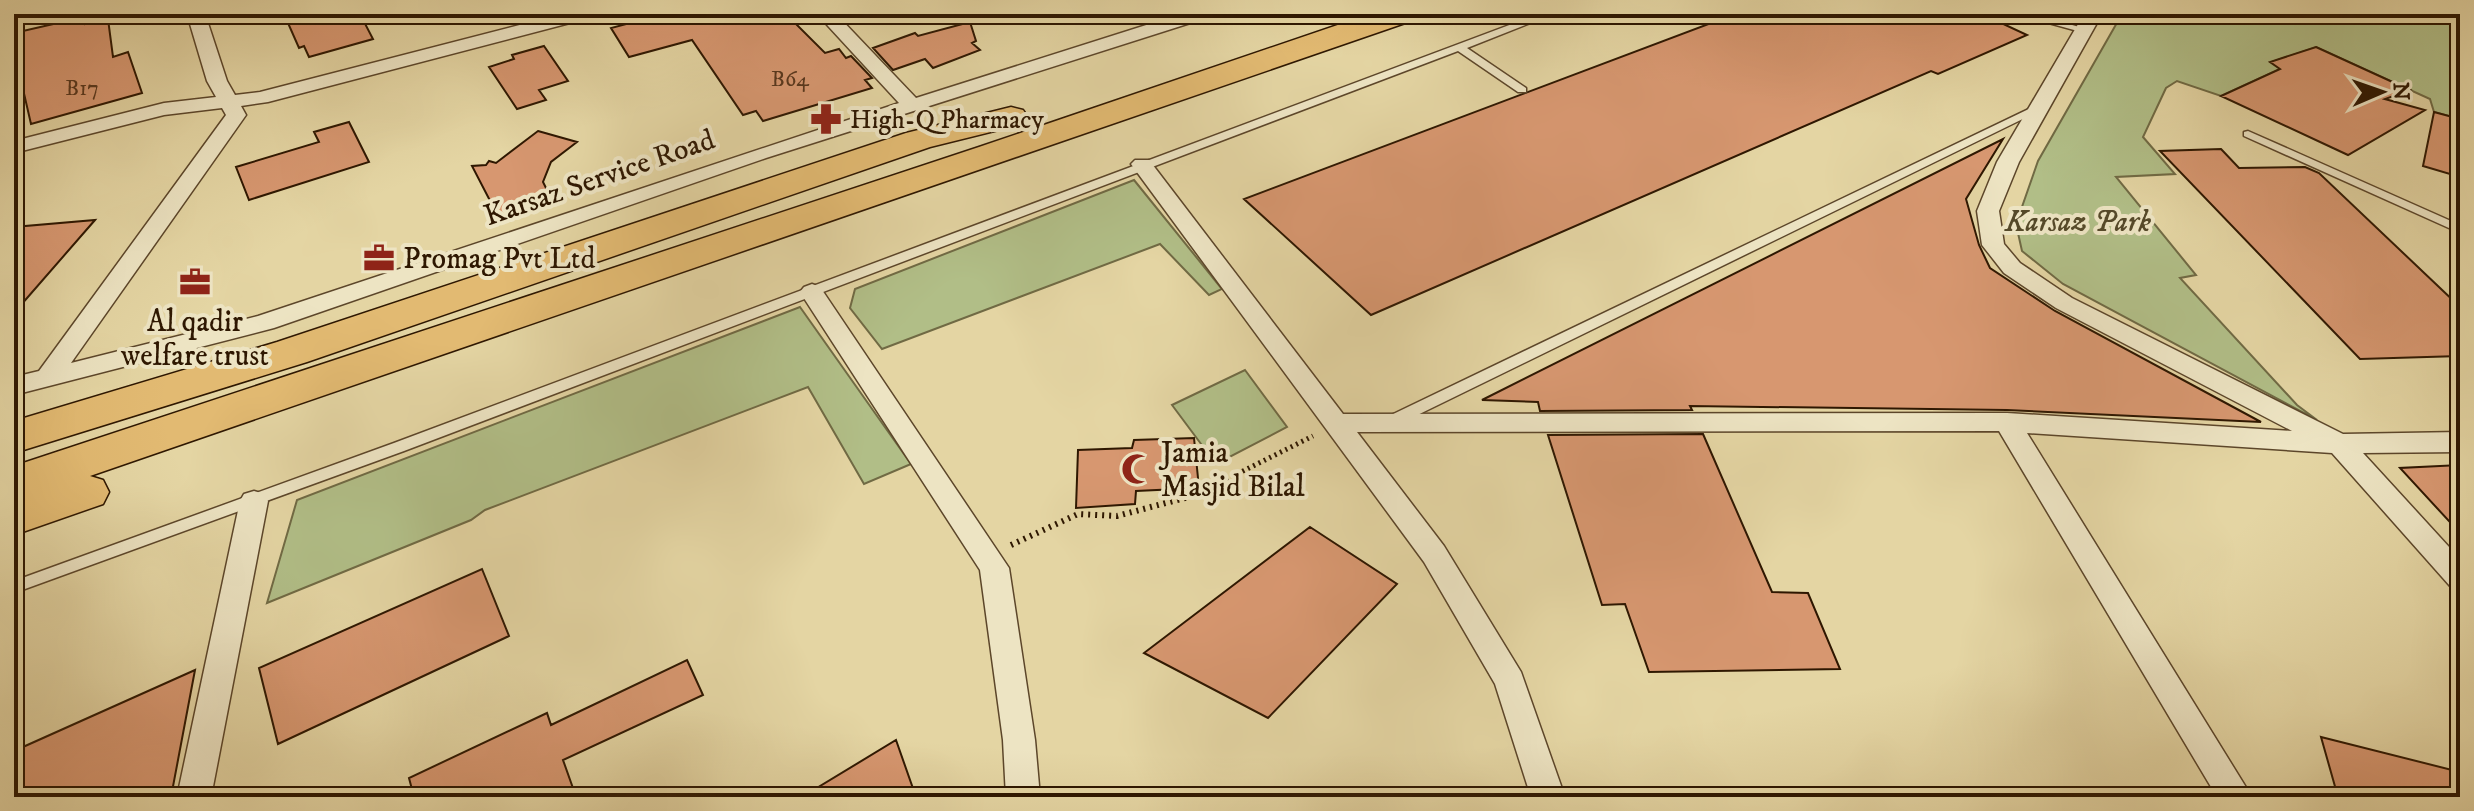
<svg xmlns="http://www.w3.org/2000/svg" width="2474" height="811" font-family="'IM FELL DW Pica',serif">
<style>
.green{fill:#b1be87;stroke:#706a44;stroke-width:2}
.building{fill:#d79770;stroke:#2e1701;stroke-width:2}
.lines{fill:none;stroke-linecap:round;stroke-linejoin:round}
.lane-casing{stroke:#5c462a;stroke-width:3}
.street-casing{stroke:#5c462a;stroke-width:3}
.highway-casing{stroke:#2e1701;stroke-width:3}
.path-far1{stroke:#2e1701;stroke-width:5;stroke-dasharray:2 4;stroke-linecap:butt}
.path{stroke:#2e1701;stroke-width:6;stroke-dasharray:2 5;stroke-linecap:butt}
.lane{fill:#ede4c3;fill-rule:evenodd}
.street{fill:#ede4c3;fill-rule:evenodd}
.highway{fill:#e2ba72;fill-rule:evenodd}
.labels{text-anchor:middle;stroke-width:8;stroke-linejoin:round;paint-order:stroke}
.far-number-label{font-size:22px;fill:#58371d}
.far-poi-label{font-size:26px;fill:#2e1701;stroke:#ede4c3;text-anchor:start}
.street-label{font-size:30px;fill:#2e1701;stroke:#ede4c3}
.park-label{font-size:30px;font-style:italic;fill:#554929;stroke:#ede4c3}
.poi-label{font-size:30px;fill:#2e1701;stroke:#ede4c3;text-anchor:start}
</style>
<rect width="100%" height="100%" fill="#e4d5a3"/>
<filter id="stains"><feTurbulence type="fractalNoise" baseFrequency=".0025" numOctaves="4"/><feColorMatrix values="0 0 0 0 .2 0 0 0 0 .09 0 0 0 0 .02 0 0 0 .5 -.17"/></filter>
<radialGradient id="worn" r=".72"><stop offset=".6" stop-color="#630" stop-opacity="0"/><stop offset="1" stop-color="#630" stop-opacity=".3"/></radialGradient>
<path class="green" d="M 2122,14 L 2460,14 L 2460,119 L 2434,112 L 2430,99 L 2316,47 L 2272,62 L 2280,69 L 2221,96 L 2177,81 L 2166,88 L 2143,137 L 2175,174 L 2116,177 L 2196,275 L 2180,278 L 2297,405 L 2317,420 L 2063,284 L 2022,251 L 2016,224 L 2038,161 Z
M 1134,180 L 1222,289 L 1209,295 L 1160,244 L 882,349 L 850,308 L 855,289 Z
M 800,307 L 911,464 L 864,484 L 808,387 L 485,510 L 471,520 L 267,603 L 297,500 Z
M 1245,370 L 1287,427 L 1216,464 L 1172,405 Z"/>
<path class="building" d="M 284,14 L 360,14 L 373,39 L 309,57 L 304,46 L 299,48 Z
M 664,14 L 786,14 L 825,53 L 839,49 L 846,58 L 851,56 L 872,78 L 865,80 L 872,88 L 763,121 L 756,111 L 743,115 L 692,40 L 629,57 L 611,28 Z
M 1735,14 L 1982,14 L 2027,35 L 1938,74 L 1931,71 L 1371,315 L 1244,199 Z
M 84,17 L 85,24 L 108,19 L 113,57 L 128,52 L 142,93 L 31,124 L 17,63 L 14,64 L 14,33 Z
M 970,22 L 976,41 L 972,43 L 980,50 L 933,68 L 925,59 L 893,70 L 873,48 L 915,33 L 918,36 Z
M 544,46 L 568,81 L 539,90 L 546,100 L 517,109 L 489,67 L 514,59 L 512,55 Z
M 2316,47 L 2410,90 L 2385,99 L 2425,110 L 2348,155 L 2221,96 L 2280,69 L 2270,62 Z
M 2434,112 L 2460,119 L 2460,177 L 2423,166 Z
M 349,122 L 369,162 L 249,200 L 236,167 L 319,142 L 314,132 Z
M 538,131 L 577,142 L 551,162 L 543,182 L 552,200 L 500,220 L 472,166 L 486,165 L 489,161 L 496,163 Z
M 2003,139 L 1966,199 L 1979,245 L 1990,268 L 2055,311 L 2261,422 L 2007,410 L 1690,406 L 1692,410 L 1540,411 L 1538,402 L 1482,400 Z
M 2221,149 L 2239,168 L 2305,167 L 2319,173 L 2460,307 L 2460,356 L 2360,359 L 2160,151 Z
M 95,220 L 14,313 L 14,227 Z
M 1703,434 L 1772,592 L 1808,593 L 1840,669 L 1649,672 L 1625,604 L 1602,605 L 1548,435 Z
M 1194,438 L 1199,488 L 1136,491 L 1135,504 L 1076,508 L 1078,450 L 1132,448 L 1134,440 Z
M 2460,465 L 2460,533 L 2400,468 Z
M 1310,527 L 1397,584 L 1268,718 L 1144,653 Z
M 482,569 L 509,636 L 278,744 L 259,668 Z
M 687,660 L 703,695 L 563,760 L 574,791 L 562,797 L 414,797 L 409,778 L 547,713 L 551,725 Z
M 195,670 L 171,797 L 14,797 L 14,751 Z
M 2321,737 L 2460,772 L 2460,797 L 2338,797 Z
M 896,740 L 916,797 L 802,797 Z"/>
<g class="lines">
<defs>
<path id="lane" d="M 447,14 L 457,14 L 457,18 L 449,20 Z
M 1539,14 L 1553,14 L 1467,48 L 1526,88 L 1526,92 L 1518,92 L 1458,51 L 404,451 L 14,593 L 14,581 L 394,443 Z
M 2016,14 L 2033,14 L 2090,30 L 2085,33 Z
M 2039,104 L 2044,107 L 2043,109 L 1397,425 L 1387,425 L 1385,421 L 1387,417 Z
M 2248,131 L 2460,225 L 2460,233 L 2244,136 L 2244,132 Z"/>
<path id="street" d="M 187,14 L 205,14 L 227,81 L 235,95 L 260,92 L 562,14 L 592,14 L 589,18 L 268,102 L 241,106 L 246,115 L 71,363 L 258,316 L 899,103 L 817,14 L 836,14 L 916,98 L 1181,14 L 1209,14 L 1206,18 L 766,158 L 274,328 L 14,395 L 14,377 L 39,371 L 226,115 L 222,108 L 164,115 L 14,153 L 14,141 L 164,103 L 216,97 L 207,81 Z
M 2084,14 L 2102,14 L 2019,162 L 1999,211 L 2004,244 L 2020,263 L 2072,298 L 2343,434 L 2460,432 L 2460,452 L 2363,453 L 2460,559 L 2460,590 L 2450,586 L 2332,453 L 2027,433 L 2252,797 L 2217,797 L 1999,431 L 1357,432 L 1444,546 L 1521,672 L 1565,797 L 1531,797 L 1495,684 L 1424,562 L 1131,164 L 1135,160 L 1149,160 L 1343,414 L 2007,413 L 2292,431 L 2056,308 L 2004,273 L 1982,245 L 1977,211 L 1997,162 Z
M 812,284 L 820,287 L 1009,568 L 1035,740 L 1040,797 L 1006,797 L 1003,740 L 980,570 L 800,292 L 804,287 Z
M 254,491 L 264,494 L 268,501 L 211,797 L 177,797 L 240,501 L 244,494 Z"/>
<path id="highway" d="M 1370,14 L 1415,14 L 1411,21 L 90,476 L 103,480 L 109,492 L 103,504 L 14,535 L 14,466 L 979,147 Z
M 1011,107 L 1023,110 L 1028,117 L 1023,124 L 930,147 L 307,362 L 14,453 L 14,421 L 277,342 L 906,133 Z"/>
</defs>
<use href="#lane" class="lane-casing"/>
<use href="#street" class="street-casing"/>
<use href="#highway" class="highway-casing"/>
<path class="path-far1" d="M 1221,482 L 1313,436"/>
<path class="path" d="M 1011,545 L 1078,514 L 1117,516 L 1196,495 L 1225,480"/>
<use href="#lane" class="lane"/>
<use href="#street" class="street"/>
<use href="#highway" class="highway"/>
</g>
<defs>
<symbol id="pharmacy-bare" viewBox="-9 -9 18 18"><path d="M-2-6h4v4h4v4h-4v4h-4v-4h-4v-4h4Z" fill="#8f2418" stroke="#ede4c3" stroke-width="2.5" paint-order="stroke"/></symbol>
<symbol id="office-bare" viewBox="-9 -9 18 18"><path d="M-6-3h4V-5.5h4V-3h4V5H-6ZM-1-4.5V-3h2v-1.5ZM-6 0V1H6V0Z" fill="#8f2418" stroke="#ede4c3" stroke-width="2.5" paint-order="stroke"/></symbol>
<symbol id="mosque-bare" viewBox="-9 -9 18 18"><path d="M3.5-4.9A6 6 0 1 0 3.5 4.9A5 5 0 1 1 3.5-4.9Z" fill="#8f2418" stroke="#ede4c3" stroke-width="2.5" paint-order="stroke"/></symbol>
</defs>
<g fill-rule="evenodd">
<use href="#pharmacy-bare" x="804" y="97" width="44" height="44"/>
<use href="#office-bare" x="357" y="236" width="44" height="44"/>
<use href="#office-bare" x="173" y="260" width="44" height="44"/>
<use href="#mosque-bare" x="1115" y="447" width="44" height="44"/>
</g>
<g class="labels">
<g class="far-number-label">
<text x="790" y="86">B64</text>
<text x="82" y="95">B17</text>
</g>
<g class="far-poi-label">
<text x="850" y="128">High-Q Pharmacy</text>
</g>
<g class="street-label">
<text transform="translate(599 177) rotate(-19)" y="10">Karsaz Service Road</text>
</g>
<g class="park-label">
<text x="2078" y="231">Karsaz Park</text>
</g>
<g class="poi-label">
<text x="403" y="268">Promag Pvt Ltd</text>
<text x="195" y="331" text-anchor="middle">Al qadir<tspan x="195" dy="34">welfare trust</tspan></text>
<text x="1161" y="462">Jamia<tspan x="1161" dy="34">Masjid Bilal</tspan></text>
</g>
</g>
<rect width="2474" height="811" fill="none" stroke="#e4d5a3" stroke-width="48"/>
<rect x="16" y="16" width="2442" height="779" fill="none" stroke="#2e1701" stroke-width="4"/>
<rect x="24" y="24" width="2426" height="763" fill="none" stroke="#2e1701" stroke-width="2"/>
<g transform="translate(2382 92) rotate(88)" stroke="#ede4c3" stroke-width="6" paint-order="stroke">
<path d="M0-6L14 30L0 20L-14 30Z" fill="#2e1701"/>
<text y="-12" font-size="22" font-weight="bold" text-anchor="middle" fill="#2e1701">N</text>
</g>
<rect width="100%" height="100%" filter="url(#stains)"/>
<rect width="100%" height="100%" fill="url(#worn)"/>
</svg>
